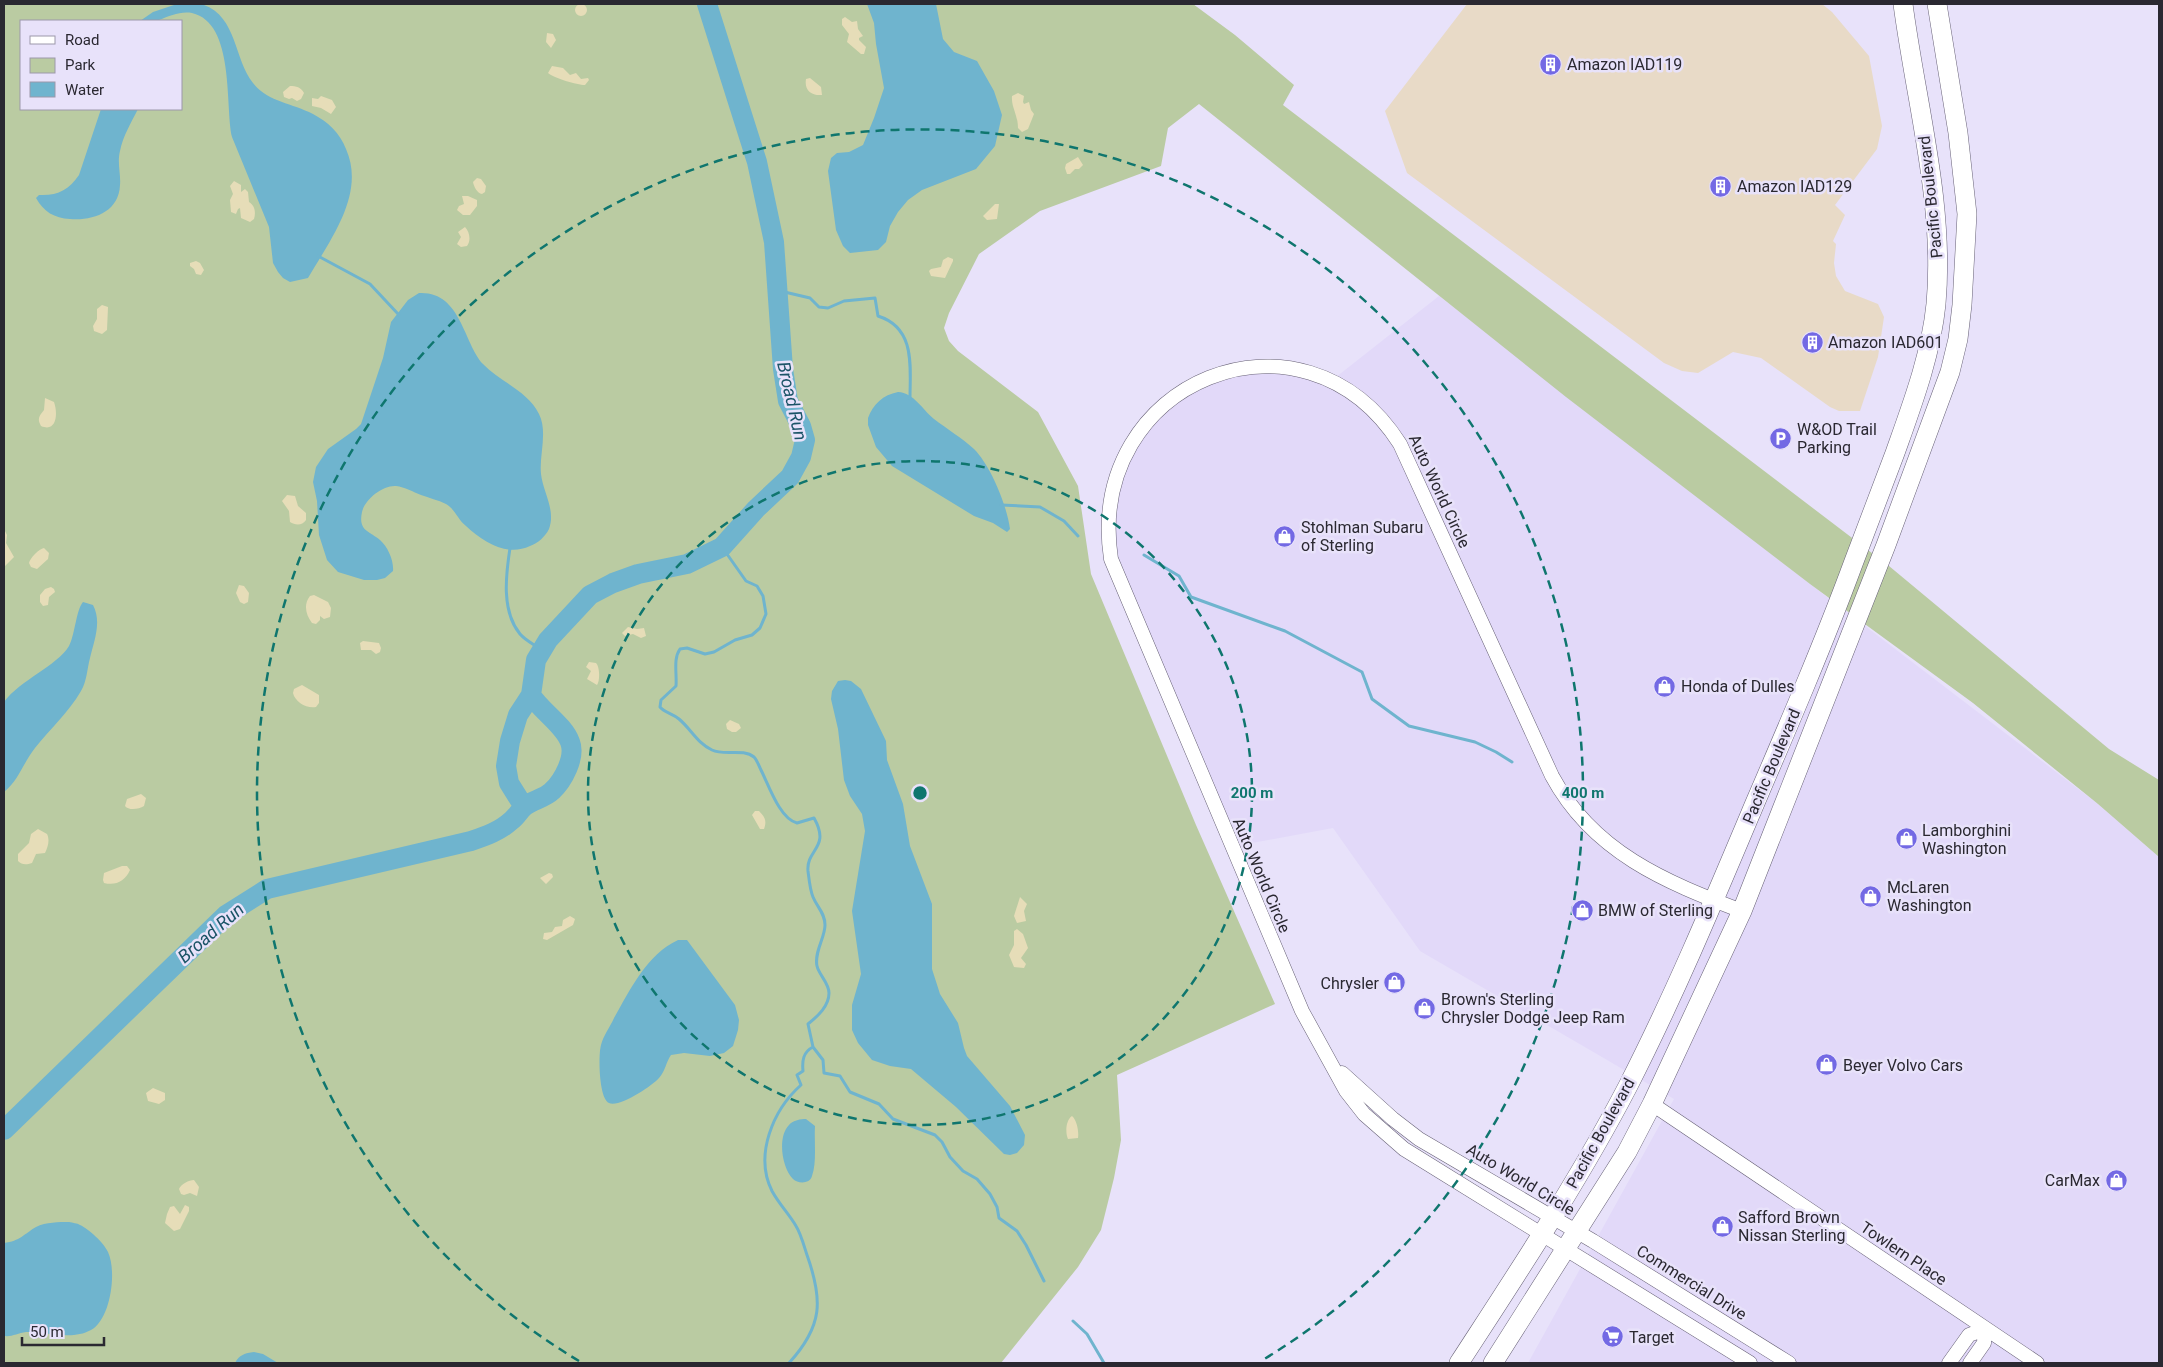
<svg xmlns="http://www.w3.org/2000/svg" width="2163" height="1367" font-family="Roboto,sans-serif">
<style>
.built{fill:#e2d9f9}
.industrial{fill:#e8dac7}
.green{fill:#bacba2;fill-rule:evenodd}
.sand{fill:#e6ddb8}
.water{fill:#6fb4ce}
.lines{fill:none;stroke-linecap:round;stroke-linejoin:round}
.stream{stroke:#6fb4ce;stroke-width:3}
.river{stroke:#6fb4ce;stroke-width:20}
.minor-casing{stroke:#676176;stroke-width:15}
.secondary-casing{stroke:#676176;stroke-width:20}
.minor{stroke:#fff;stroke-width:14}
.secondary{stroke:#fff;stroke-width:19}
.ring{fill:none;stroke:#0f766e;stroke-width:2.5;stroke-dasharray:9 6}
.labels{text-anchor:middle;stroke-width:5;stroke-linejoin:round;paint-order:stroke}
.poi-label{font-size:16px;fill:#2a2831;stroke:#e8e2fa;text-anchor:start}
.street-label{font-size:16px;fill:#2a2831;stroke:#e8e2fa}
.water-label{font-size:18px;font-style:italic;fill:#1b5467;stroke:#e8e2fa}
.centre{fill:#0f766e;stroke:#e8e2fa;stroke-width:2.5}
.ring-label{font-size:15px;text-anchor:middle;font-weight:bold;fill:#0f766e;stroke:#e8e2fa;stroke-width:5;stroke-linejoin:round;paint-order:stroke}
</style>
<rect width="100%" height="100%" fill="#e8e2fa"/>
<path class="built" d="M 1439,296 L 1810,584 L 2098,804 L 2159,857 L 2159,1363 L 1528,1363 L 1674,1099 L 1420,951 L 1333,828 L 1231,847 L 1117,576 L 1114,481 L 1146,422 L 1204,380 L 1275,367 L 1331,381 Z"/>
<path class="industrial" d="M 1467,4 L 1822,4 L 1832,12 L 1869,56 L 1882,126 L 1877,149 L 1835,205 L 1845,215 L 1833,241 L 1836,244 L 1834,263 L 1836,276 L 1845,291 L 1878,304 L 1884,317 L 1878,357 L 1860,411 L 1839,411 L 1830,407 L 1761,358 L 1733,352 L 1698,373 L 1682,371 L 1664,363 L 1407,173 L 1385,111 Z"/>
<path class="green" d="M 4,4 L 1193,4 L 1235,35 L 1294,85 L 1283,105 L 1889,566 L 2109,749 L 2159,780 L 2159,857 L 2098,804 L 1973,703 L 1810,584 L 1566,397 L 1199,104 L 1168,128 L 1161,166 L 1040,211 L 979,254 L 949,313 L 944,328 L 949,341 L 958,351 L 1038,412 L 1078,486 L 1091,574 L 1196,825 L 1275,1004 L 1117,1075 L 1121,1140 L 1114,1178 L 1101,1230 L 1078,1267 L 1001,1363 L 4,1363 ZM 21,21 L 181,21 L 181,109 L 21,109 Z"/>
<path class="sand" d="M575 10a6 6 0 1 1 12 0a6 6 0 1 1-12 0Z
M 845,17 L 852,22 L 857,21 L 858,29 L 863,36 L 859,38 L 859,40 L 866,47 L 864,54 L 861,54 L 847,42 L 849,34 L 842,25 L 842,19 Z
M 547,33 L 553,34 L 556,40 L 551,48 L 546,42 Z
M 552,66 L 563,68 L 570,75 L 576,73 L 581,79 L 588,78 L 589,80 L 585,85 C 577,85 554,78 548,73 Z
M 810,78 L 821,87 L 822,95 C 812,96 804,91 806,79 Z
M 290,86 C 296,86 301,87 304,93 L 301,99 L 297,101 L 292,98 L 289,99 L 284,97 L 283,92 Z
M 1018,93 L 1024,96 L 1023,102 L 1024,104 L 1029,102 L 1031,110 L 1034,114 L 1028,129 L 1022,132 L 1018,128 C 1018,115 1011,107 1012,96 Z
M 321,96 L 332,100 L 336,107 L 331,114 L 321,108 L 312,106 L 312,98 L 318,99 Z
M 1078,157 L 1083,165 L 1079,169 L 1075,169 L 1070,174 L 1067,174 L 1065,168 L 1066,164 Z
M 477,178 L 481,179 L 486,186 L 485,192 L 482,194 C 477,193 474,187 473,182 Z
M 234,181 L 241,185 L 241,192 L 245,189 L 248,192 L 249,202 C 255,206 256,212 254,219 L 250,222 L 241,218 L 240,208 L 238,209 L 236,214 L 231,212 L 230,200 L 233,194 L 230,186 Z
M 462,196 L 468,196 L 477,200 L 477,206 L 470,215 L 463,215 L 457,210 L 459,206 L 464,204 Z
M 995,204 L 999,204 L 997,219 L 987,220 L 983,216 Z
M 465,227 C 470,232 471,241 467,246 L 461,247 L 457,244 L 461,237 L 458,232 Z
M 948,257 L 953,259 L 953,261 L 945,278 L 931,276 L 929,271 L 931,269 L 941,267 L 943,260 Z
M 196,261 L 200,263 L 204,270 L 201,275 L 196,274 L 194,269 L 190,266 L 190,263 Z
M 102,305 L 108,307 L 107,330 L 102,334 L 94,331 L 93,326 L 97,319 L 97,309 Z
M 45,398 L 54,402 C 58,413 57,433 41,426 C 37,419 39,416 44,410 Z
M 287,495 L 295,496 L 298,506 L 306,513 L 306,520 C 302,526 295,525 290,522 L 289,511 L 282,501 Z
M 4,529 L 7,535 L 6,543 L 14,557 L 5,566 Z
M 44,548 L 49,553 L 48,559 L 37,569 L 31,567 L 29,563 C 30,558 39,549 44,548 Z
M 239,585 L 244,586 L 249,593 L 248,602 L 244,604 L 240,602 L 236,593 Z
M 51,587 L 54,589 L 55,592 L 49,597 L 48,605 L 43,606 L 40,602 L 40,595 L 45,589 Z
M 314,595 L 328,602 L 331,608 L 330,617 L 324,619 L 320,616 L 320,620 L 316,624 L 312,623 C 306,615 303,605 310,596 Z
M 628,627 L 637,629 L 644,628 L 646,636 L 641,638 L 633,634 L 625,636 L 622,633 Z
M 363,641 L 379,643 L 381,648 L 380,652 L 376,654 L 371,650 L 361,650 L 360,643 Z
M 589,662 L 596,663 C 600,667 600,681 597,685 L 587,679 L 591,671 L 586,667 Z
M 302,685 L 319,695 L 319,703 L 316,707 C 307,709 295,702 293,693 L 294,689 Z
M 730,720 L 739,724 L 741,728 L 736,732 L 732,732 L 727,729 L 726,724 Z
M 141,794 L 146,798 L 144,806 C 139,809 129,811 125,806 L 127,799 Z
M 755,811 L 759,811 C 765,817 767,821 764,829 L 760,829 L 752,815 Z
M 38,829 L 47,834 C 50,840 48,847 45,853 L 36,854 L 32,863 C 26,865 22,865 18,861 L 18,854 L 29,843 L 31,834 Z
M 122,866 L 127,866 L 130,870 C 125,881 116,886 104,883 L 103,880 L 104,873 Z
M 549,873 L 552,874 L 553,877 L 546,884 L 540,878 Z
M 1020,897 L 1027,904 L 1024,911 L 1026,921 L 1017,923 L 1014,916 Z
M 570,916 L 575,919 L 573,925 L 547,940 L 543,939 L 544,933 L 552,932 L 555,927 L 562,926 L 563,920 Z
M 1017,929 L 1023,934 L 1028,948 L 1021,958 L 1026,964 L 1024,968 L 1014,967 L 1009,955 L 1014,945 L 1014,931 Z
M 153,1088 L 165,1093 L 165,1100 L 159,1104 L 148,1101 L 146,1093 Z
M 1072,1116 C 1077,1120 1079,1132 1078,1138 L 1068,1139 C 1065,1132 1066,1120 1072,1116 Z
M 194,1180 L 199,1187 L 197,1196 L 190,1193 L 184,1195 L 181,1194 L 179,1189 C 181,1184 189,1180 194,1180 Z
M 185,1205 L 189,1207 L 189,1211 L 180,1229 L 174,1231 L 165,1223 L 167,1214 L 170,1207 L 174,1206 L 180,1214 Z"/>
<path class="water" d="M 177,4 C 185,4 196,2 204,5 C 237,17 234,59 253,83 C 268,102 292,103 313,114 C 328,122 340,133 346,149 C 366,194 330,240 308,278 L 290,282 L 283,278 L 278,272 L 273,263 L 269,227 L 232,137 C 225,105 235,23 192,13 C 180,11 170,16 159,20 C 154,22 146,21 140,21 L 153,12 Z
M 867,4 L 936,4 L 943,39 L 954,52 L 977,61 L 994,91 L 1002,115 L 995,146 L 976,169 L 922,190 L 908,200 L 898,212 L 890,226 L 886,242 L 878,250 L 850,253 L 843,246 L 836,230 L 828,171 L 831,158 L 837,153 L 849,152 L 863,145 L 874,118 L 884,88 L 876,44 L 874,23 Z
M 101,109 L 138,109 C 131,123 123,136 120,151 C 117,163 121,174 120,185 C 119,212 93,221 70,219 C 54,218 44,212 36,198 L 39,195 C 57,196 69,190 79,175 Z
M 419,293 C 461,291 463,342 483,364 C 500,382 528,391 539,414 C 548,432 539,455 541,474 C 543,492 556,510 549,529 C 545,537 538,543 530,546 C 507,557 483,542 466,526 C 458,520 455,509 446,504 C 438,500 429,498 421,495 C 413,492 405,487 396,486 C 383,485 365,499 362,512 C 358,531 369,531 380,540 C 388,547 394,561 393,571 L 385,578 L 377,580 L 364,580 L 338,572 L 327,560 L 319,535 L 317,501 L 313,482 L 316,467 L 328,449 L 356,429 L 361,424 L 383,358 L 391,322 L 408,300 Z
M 898,392 C 914,393 922,409 934,419 C 947,429 962,438 974,449 C 991,466 1007,506 1010,529 L 1007,532 L 993,523 L 974,516 L 892,466 L 876,447 L 868,425 L 868,418 C 873,404 883,395 898,392 Z
M 83,602 L 93,605 C 102,622 94,641 90,658 C 87,669 87,681 81,691 C 69,712 50,729 35,748 C 23,763 19,780 4,792 L 4,702 C 20,680 57,666 69,646 C 75,635 76,610 83,602 Z
M 845,680 L 851,681 L 861,689 L 886,741 L 887,760 L 903,804 L 910,846 L 932,904 L 932,969 L 940,994 L 958,1023 L 964,1048 L 967,1056 L 1010,1106 L 1025,1135 L 1024,1145 L 1017,1153 L 1010,1155 L 1004,1154 L 956,1107 L 911,1069 L 890,1066 L 872,1060 L 858,1043 L 852,1030 L 852,1005 L 861,974 L 852,911 L 865,831 L 862,814 L 850,796 L 844,780 L 838,729 L 831,699 L 832,691 L 838,681 Z
M 678,940 L 687,940 L 735,1005 L 739,1020 L 738,1030 L 733,1046 L 724,1053 L 710,1056 L 684,1053 L 671,1055 C 666,1062 665,1072 659,1078 C 652,1086 619,1108 609,1103 C 599,1099 598,1056 601,1045 C 603,1036 610,1027 614,1018 C 630,990 647,954 678,940 Z
M 806,1119 L 815,1126 C 814,1142 817,1162 812,1176 C 810,1184 798,1184 793,1179 C 782,1168 777,1137 789,1125 C 793,1120 801,1119 806,1119 Z
M 69,1222 C 73,1223 77,1223 80,1225 C 89,1229 104,1243 108,1252 C 117,1271 111,1319 91,1330 C 71,1341 47,1331 26,1332 C 18,1333 12,1337 4,1336 L 4,1243 C 20,1241 24,1234 36,1227 C 46,1222 59,1222 69,1222 Z
M 254,1352 L 263,1354 L 278,1363 L 235,1363 C 239,1355 245,1353 254,1352 Z"/>
<g class="lines">
<path class="stream" d="M 318,256 L 370,284 L 399,315
M 776,290 L 810,298 L 819,307 L 828,308 L 844,301 L 875,298 L 878,316 C 916,328 910,367 910,398
M 1001,505 L 1040,507 L 1064,521 L 1078,536
M 722,547 L 746,581 L 757,586 L 763,596 L 766,614 L 760,628 L 752,635 L 735,640 L 714,652 L 705,654 L 687,648 L 680,649 C 673,659 677,673 676,686 L 661,700 L 660,707 C 665,713 672,713 679,719 C 691,729 697,743 712,750 C 725,756 743,748 754,757 C 757,760 759,766 761,770 C 769,786 780,819 797,823 L 814,818 C 831,848 806,849 808,871 C 809,879 810,890 813,897 C 817,907 825,913 825,925 C 825,938 814,952 817,966 C 819,975 829,983 829,993 C 829,1006 818,1016 808,1024 L 813,1047 L 823,1060 L 824,1073 L 840,1076 L 850,1092 L 879,1104 L 893,1119 L 935,1135 L 942,1142 L 950,1157 L 963,1171 L 977,1179 L 990,1194 L 997,1207 L 999,1218 L 1017,1231 L 1026,1245 L 1044,1281
M 510,548 C 506,574 501,611 520,634 C 526,641 535,645 542,650
M 1144,555 L 1179,576 L 1191,597 L 1285,631 L 1362,672 L 1372,699 L 1409,726 L 1475,742 L 1496,752 L 1512,762
M 1073,1321 L 1087,1334 L 1104,1363
M 789,1363 C 823,1326 823,1300 807,1255 C 804,1246 801,1234 796,1226 C 789,1214 779,1204 772,1191 C 754,1155 773,1110 801,1085 L 797,1075 L 803,1071 C 802,1061 803,1052 813,1047"/>
<path class="river" d="M 524,807 L 509,783 L 506,766 L 510,741 L 518,715 L 531,695 L 536,660 L 548,640 L 590,595 L 613,583 L 638,574 L 687,564 L 722,547 L 756,509 L 790,477 L 801,457 L 805,440 L 801,426 L 788,401 L 783,369 L 774,242 L 757,162 L 707,4
M 4,1130 L 226,915 L 267,889 L 471,841 C 486,836 500,831 512,820 C 517,816 520,810 525,806 C 533,800 545,798 552,791 C 563,781 576,757 570,742 C 564,725 541,711 531,695"/>
<defs>
<path id="minor" d="M 1742,911 C 1665,882 1593,852 1552,776 L 1400,444 C 1303,292 1084,381 1111,559 L 1302,1011 L 1346,1091 L 1364,1114 L 1404,1149 L 1750,1363
M 1342,1073 L 1393,1119 L 1419,1139 L 1593,1241 L 1789,1363
M 1652,1104 L 2037,1363
M 1949,1363 L 1969,1335 L 1985,1329 L 1984,1343 L 1970,1363"/>
<path id="secondary" d="M 1459,1363 C 1518,1272 1578,1182 1628,1086 C 1675,994 1715,898 1755,803 C 1789,724 1823,645 1853,564 C 1867,527 1881,490 1895,453 C 1912,405 1931,355 1936,304 C 1945,204 1916,103 1903,4
M 1493,1363 L 1627,1152 L 1652,1104 L 1742,911 L 1886,545 L 1950,372 L 1958,339 L 1962,305 L 1967,214 L 1958,133 L 1937,4"/>
</defs>
<use href="#minor" class="minor-casing"/>
<use href="#secondary" class="secondary-casing"/>
<use href="#minor" class="minor"/>
<use href="#secondary" class="secondary"/>
</g>
<g class="ring">
<circle cx="920" cy="793" r="332"/>
<path d="M579 1361A663 663 0 1 1 1261 1361"/>
</g>
<defs>
<symbol id="building-disc" viewBox="-11 -11 22 22"><circle r="9.5" fill="#7369e4" stroke="#e8e2fa"/><path d="M-4-6H4V6H1V3H-1V6H-4ZM-2.5-4.3h1.7v1.8h-1.7ZM.8-4.3h1.7v1.8H.8ZM-2.5-1h1.7V.8h-1.7ZM.8-1h1.7V.8H.8Z" fill="#fff"/></symbol>
<symbol id="parking-disc" viewBox="-11 -11 22 22"><circle r="9.5" fill="#7369e4" stroke="#e8e2fa"/><path d="M-3.5-5.5H1a3.5 3.5 0 0 1 0 7H-1V5.5H-3.5ZM-1-3.4V-.6H.8a1.4 1.4 0 0 0 0-2.8Z" fill="#fff"/></symbol>
<symbol id="shop-disc" viewBox="-11 -11 22 22"><circle r="9.5" fill="#7369e4" stroke="#e8e2fa"/><path d="M-5-2.5h2.3a2.7 3.5 0 0 1 5.4 0H5L5.5 6h-11ZM-1.5-2.5h3a1.5 2.3 0 0 0-3 0Z" fill="#fff"/></symbol>
<symbol id="supermarket-disc" viewBox="-11 -11 22 22"><circle r="9.5" fill="#7369e4" stroke="#e8e2fa"/><path d="M-6-5.5h2.5l.6 2H6L4.5 2H-2.5L-4.4-4H-6ZM-1.5 3.2a1.3 1.3 0 1 0 .1 0ZM3 3.2a1.3 1.3 0 1 0 .1 0Z" fill="#fff"/></symbol>
</defs>
<g fill-rule="evenodd">
<use href="#building-disc" x="1538" y="52" width="25" height="25"/>
<use href="#building-disc" x="1708" y="174" width="25" height="25"/>
<use href="#building-disc" x="1800" y="330" width="25" height="25"/>
<use href="#parking-disc" x="1768" y="426" width="25" height="25"/>
<use href="#shop-disc" x="1272" y="524" width="25" height="25"/>
<use href="#shop-disc" x="1652" y="674" width="25" height="25"/>
<use href="#shop-disc" x="1894" y="826" width="25" height="25"/>
<use href="#shop-disc" x="1858" y="884" width="25" height="25"/>
<use href="#shop-disc" x="1570" y="898" width="25" height="25"/>
<use href="#shop-disc" x="1382" y="970" width="25" height="25"/>
<use href="#shop-disc" x="1412" y="996" width="25" height="25"/>
<use href="#shop-disc" x="1814" y="1052" width="25" height="25"/>
<use href="#shop-disc" x="2104" y="1168" width="25" height="25"/>
<use href="#shop-disc" x="1710" y="1214" width="25" height="25"/>
<use href="#supermarket-disc" x="1600" y="1324" width="25" height="25"/>
</g>
<g class="labels">
<g class="poi-label">
<text x="1567" y="70">Amazon IAD119</text>
<text x="1737" y="192">Amazon IAD129</text>
<text x="1828" y="348">Amazon IAD601</text>
<text x="1797" y="435">W&amp;OD Trail<tspan x="1797" dy="18">Parking</tspan></text>
<text x="1301" y="533">Stohlman Subaru<tspan x="1301" dy="18">of Sterling</tspan></text>
<text x="1681" y="692">Honda of Dulles</text>
<text x="1922" y="836">Lamborghini<tspan x="1922" dy="18">Washington</tspan></text>
<text x="1887" y="893">McLaren<tspan x="1887" dy="18">Washington</tspan></text>
<text x="1598" y="916">BMW of Sterling</text>
<text x="1379" y="989" text-anchor="end">Chrysler</text>
<text x="1441" y="1005">Brown's Sterling<tspan x="1441" dy="18">Chrysler Dodge Jeep Ram</tspan></text>
<text x="1843" y="1071">Beyer Volvo Cars</text>
<text x="2100" y="1186" text-anchor="end">CarMax</text>
<text x="1738" y="1223">Safford Brown<tspan x="1738" dy="18">Nissan Sterling</tspan></text>
<text x="1629" y="1343">Target</text>
</g>
<g class="street-label">
<text transform="translate(1930 197) rotate(-96)" y="6">Pacific Boulevard</text>
<text transform="translate(1440 491) rotate(65)" y="6">Auto World Circle</text>
<text transform="translate(1771 766) rotate(-67)" y="6">Pacific Boulevard</text>
<text transform="translate(1262 875) rotate(67)" y="6">Auto World Circle</text>
<text transform="translate(1600 1133) rotate(-61)" y="6">Pacific Boulevard</text>
<text transform="translate(1521 1179) rotate(31)" y="6">Auto World Circle</text>
<text transform="translate(1904 1253) rotate(34)" y="6">Towlern Place</text>
<text transform="translate(1692 1282) rotate(32)" y="6">Commercial Drive</text>
</g>
<g class="water-label">
<text transform="translate(792 401) rotate(77)" y="6">Broad Run</text>
<text transform="translate(211 933) rotate(-41)" y="6">Broad Run</text>
</g>
</g>
<circle cx="920" cy="793" r="8" class="centre"/>
<g class="ring-label">
<text x="1252" y="798">200 m</text>
<text x="1583" y="798">400 m</text>
</g>
<rect width="2163" height="1367" fill="none" stroke="#2a2831" stroke-width="10"/>
<rect x="20" y="20" width="162" height="90" fill="#e8e2fa" stroke="#9c98aa"/>
<rect x="30" y="36" width="25" height="8" fill="#ffffff" stroke="#9c98aa"/>
<text x="65" y="45" font-size="15" fill="#2a2831">Road</text>
<rect x="30" y="58" width="25" height="15" fill="#bacba2" stroke="#9c98aa"/>
<text x="65" y="70" font-size="15" fill="#2a2831">Park</text>
<rect x="30" y="82" width="25" height="15" fill="#6fb4ce" stroke="#9c98aa"/>
<text x="65" y="95" font-size="15" fill="#2a2831">Water</text>
<path d="M22 1337v8h82v-8" fill="none" stroke="#2a2831" stroke-width="2.5"/>
<text x="30" y="1337" font-size="15" fill="#2a2831" stroke="#e8e2fa" stroke-width="4" paint-order="stroke">50 m</text>
</svg>
